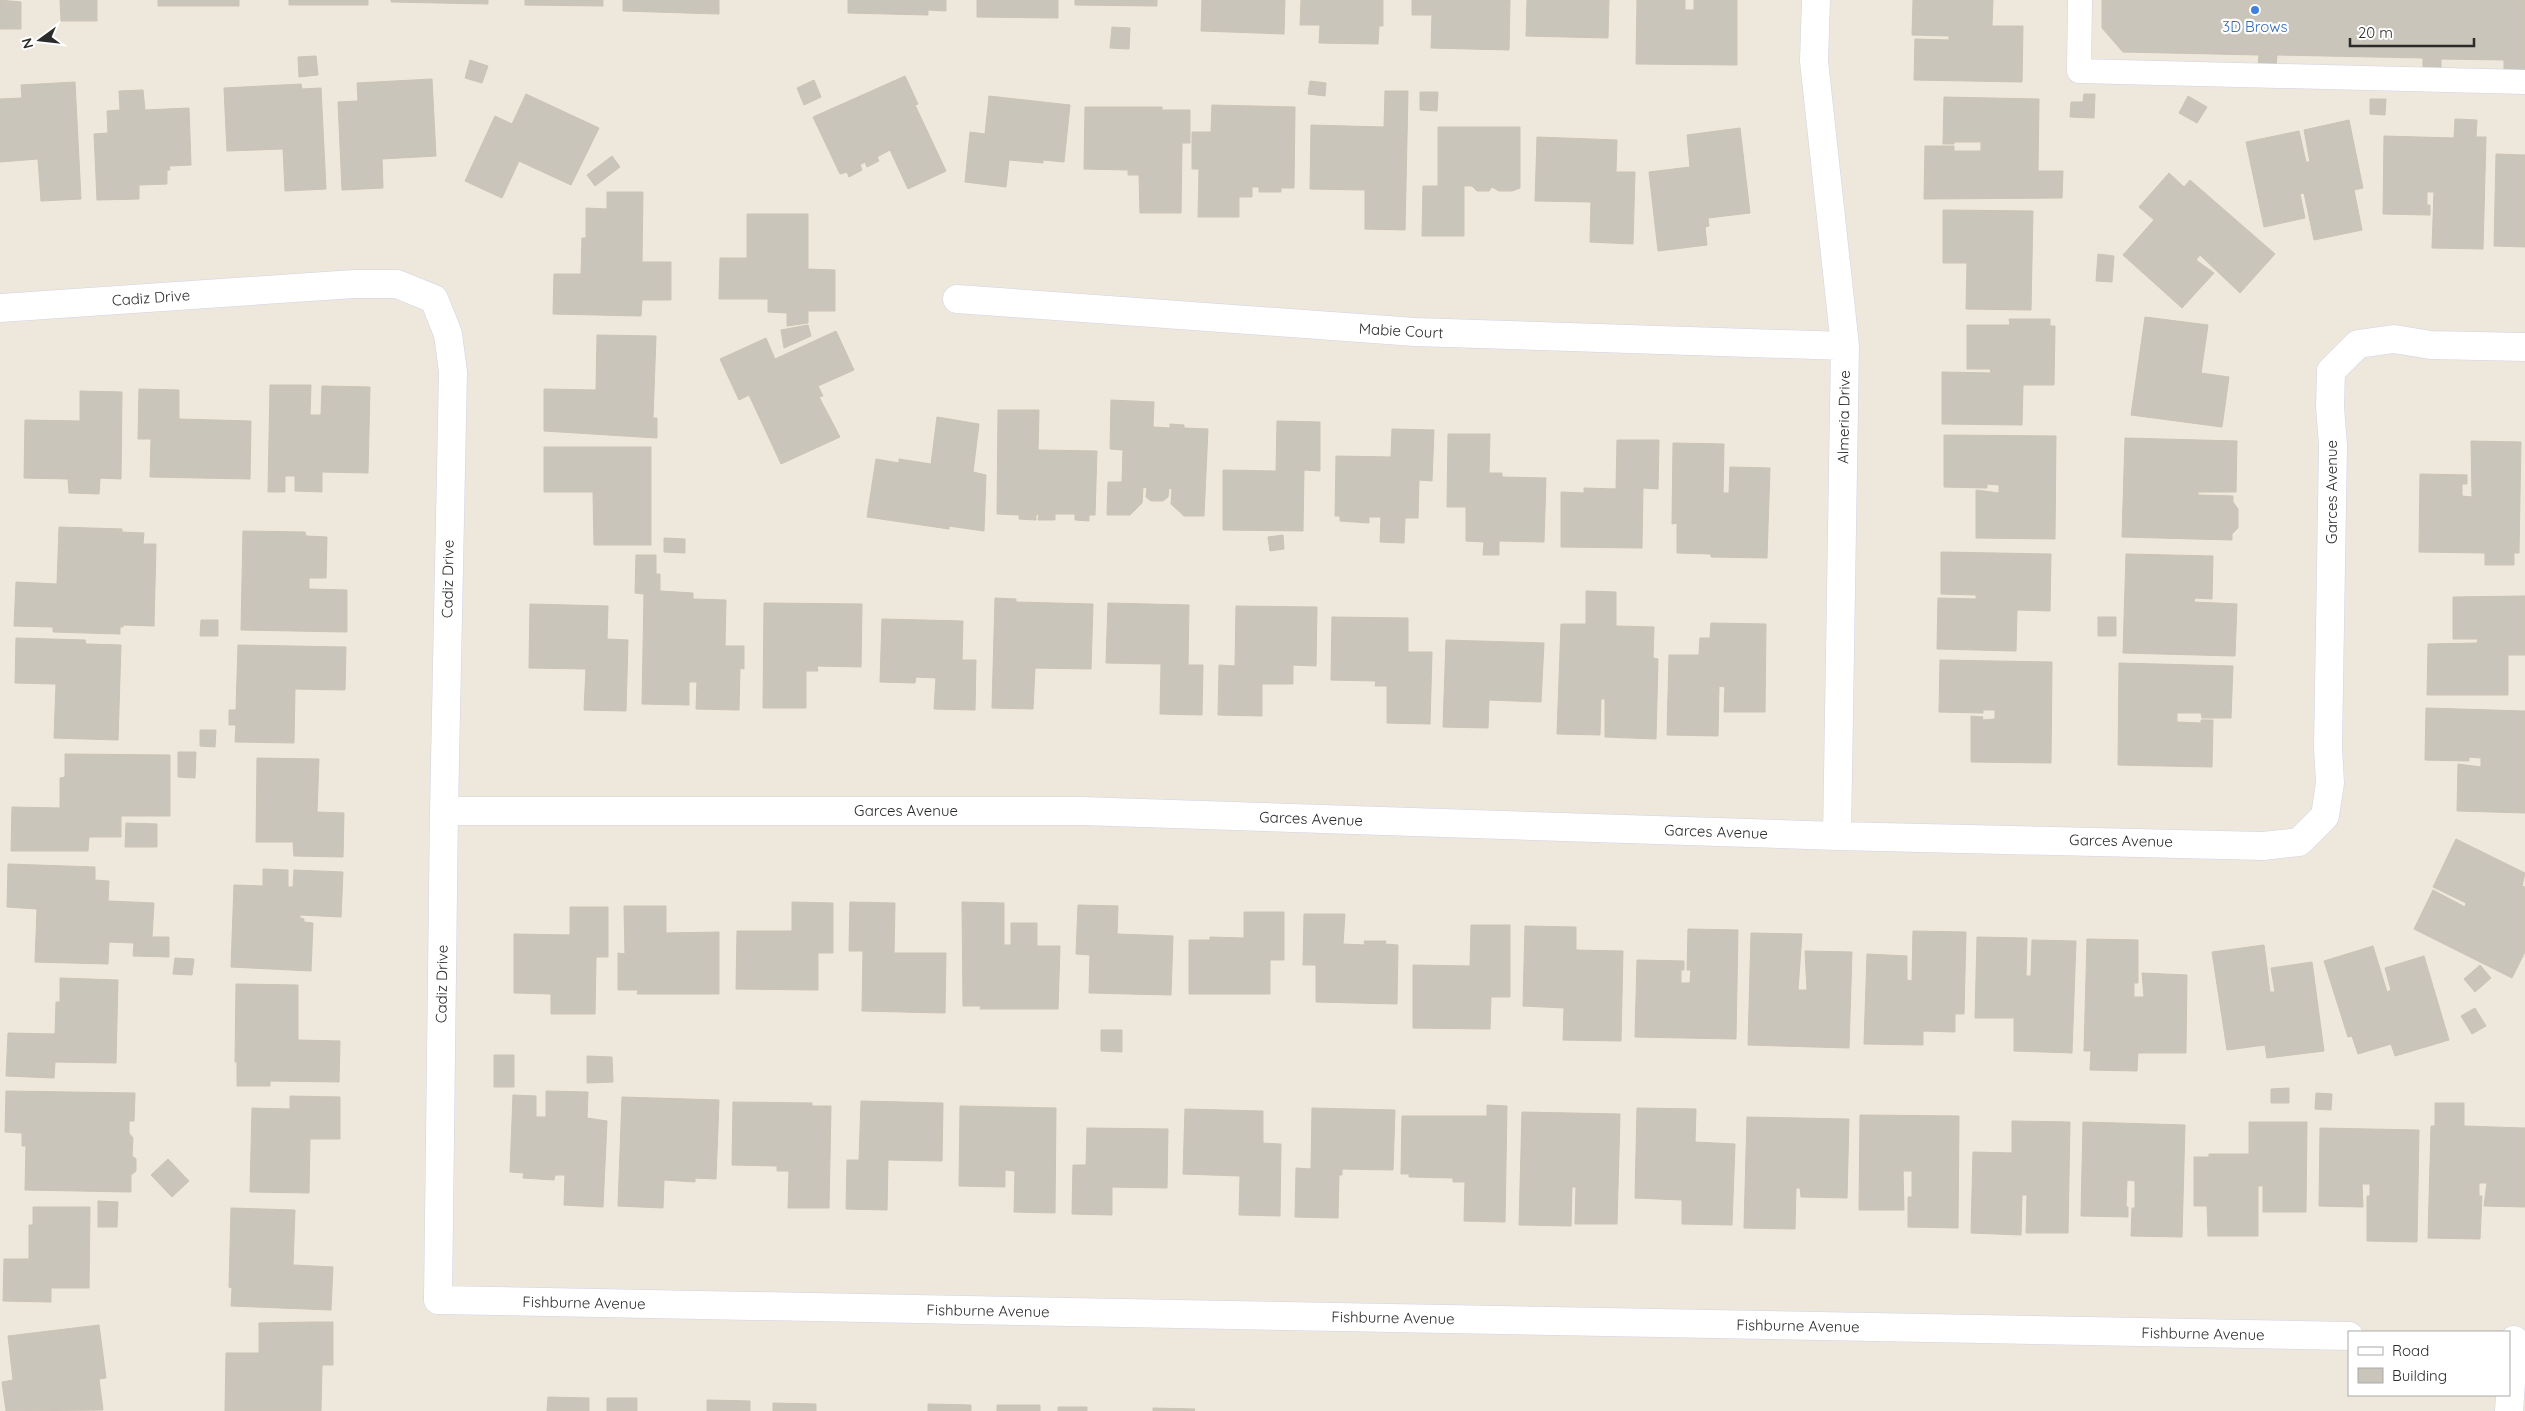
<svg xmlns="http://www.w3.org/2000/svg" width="2525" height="1411" font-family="Quicksand,sans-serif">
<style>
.building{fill:#c9c5ba;stroke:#cac4b5}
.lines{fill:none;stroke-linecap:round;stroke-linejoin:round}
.service-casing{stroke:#d0d3e5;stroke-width:25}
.minor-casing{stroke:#d0d3e5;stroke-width:29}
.service{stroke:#fff;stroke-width:24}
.minor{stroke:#fff;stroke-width:28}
.shop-dot{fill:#3f7fe0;stroke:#fff;stroke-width:2}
.labels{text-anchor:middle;stroke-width:4.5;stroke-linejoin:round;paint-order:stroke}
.shop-label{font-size:15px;fill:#366cbe;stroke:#fff}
.street-label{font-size:15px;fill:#2b2b2b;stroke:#fff}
</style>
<rect width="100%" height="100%" fill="#eee7db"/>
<path class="building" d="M 0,0 L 21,2 L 21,29 L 0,29 Z
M 60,0 L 97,0 L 97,21 L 61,21 Z
M 158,0 L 239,0 L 239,6 L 158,6 Z
M 289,0 L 368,0 L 368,5 L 289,5 Z
M 391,0 L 488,0 L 488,4 L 391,2 Z
M 525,0 L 603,0 L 603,6 L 525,5 Z
M 623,0 L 719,0 L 719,14 L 623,11 Z
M 848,0 L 946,0 L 946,11 L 928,10 L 928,15 L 848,13 Z
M 977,0 L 1058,0 L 1058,18 L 977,17 Z
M 1075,0 L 1157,0 L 1157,6 L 1075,5 Z
M 1202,0 L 1285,0 L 1284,34 L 1201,31 Z
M 1301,0 L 1383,0 L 1383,26 L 1379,26 L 1378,44 L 1319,43 L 1320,25 L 1300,25 Z
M 1412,0 L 1510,0 L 1509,50 L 1431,48 L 1432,15 L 1412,15 Z
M 1527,0 L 1609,0 L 1608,38 L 1526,36 Z
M 1637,0 L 1685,0 L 1685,10 L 1694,10 L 1694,0 L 1737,0 L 1737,65 L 1636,64 Z
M 1913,0 L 1993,0 L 1992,26 L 2023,26 L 2022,82 L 1914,80 L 1915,39 L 1949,40 L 1949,36 L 1912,35 Z
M 2102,0 L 2525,0 L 2525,73 L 2504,72 L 2504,60 L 2441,59 L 2441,70 L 2423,70 L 2423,58 L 2277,55 L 2276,67 L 2258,67 L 2259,55 L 2123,52 L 2102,28 Z
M 1112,27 L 1130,28 L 1129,49 L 1110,48 Z
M 316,56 L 318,75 L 299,77 L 298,57 Z
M 470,60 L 488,66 L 482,83 L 465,78 Z
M 905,76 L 918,104 L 915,105 L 946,171 L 908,189 L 890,150 L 877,157 L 879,161 L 867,167 L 865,162 L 860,165 L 862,170 L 849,177 L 847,172 L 840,174 L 813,117 Z
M 432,79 L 436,156 L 382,159 L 383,188 L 342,190 L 338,102 L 358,101 L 357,83 Z
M 814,80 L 821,97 L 804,105 L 797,88 Z
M 1310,81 L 1326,83 L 1325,96 L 1308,94 Z
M 75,82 L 81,199 L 41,201 L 38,159 L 0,162 L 0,99 L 22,98 L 21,85 Z
M 301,84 L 302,89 L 321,88 L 326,189 L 285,191 L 283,149 L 227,151 L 224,88 Z
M 143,90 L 145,110 L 189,108 L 191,165 L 169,166 L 170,170 L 167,170 L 167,184 L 139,185 L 139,199 L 97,200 L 94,134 L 108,133 L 107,111 L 120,110 L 119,91 Z
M 1385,91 L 1408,91 L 1405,230 L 1365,229 L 1365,190 L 1310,189 L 1311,125 L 1384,127 Z
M 1420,92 L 1438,92 L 1437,111 L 1420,110 Z
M 526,94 L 599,128 L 571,185 L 519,161 L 502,198 L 465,181 L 495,116 L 512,124 Z
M 2084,94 L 2095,94 L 2094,118 L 2070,117 L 2071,102 L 2083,102 Z
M 989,96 L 1070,105 L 1064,162 L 1043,160 L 1043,163 L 1009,160 L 1006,187 L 965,182 L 970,132 L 985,134 Z
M 2188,96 L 2207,107 L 2197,123 L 2179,113 Z
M 1944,97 L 2039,99 L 2038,171 L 2063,171 L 2062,198 L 1924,199 L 1925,146 L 1954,146 L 1954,151 L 1981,151 L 1981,142 L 1954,142 L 1954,144 L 1943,144 Z
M 2370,99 L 2386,99 L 2385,115 L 2370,114 Z
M 1212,105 L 1295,107 L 1294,188 L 1281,188 L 1281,192 L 1259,192 L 1259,187 L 1252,187 L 1252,197 L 1239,197 L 1239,217 L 1198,217 L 1199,169 L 1192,169 L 1192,132 L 1211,132 Z
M 1085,107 L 1162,107 L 1162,110 L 1190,110 L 1190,143 L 1182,143 L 1181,213 L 1140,213 L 1139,175 L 1128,175 L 1128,170 L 1084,169 Z
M 2455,119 L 2477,120 L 2476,137 L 2486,137 L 2483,249 L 2432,248 L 2434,192 L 2427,192 L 2427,205 L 2430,205 L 2430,215 L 2383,214 L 2384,136 L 2454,138 Z
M 2349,120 L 2363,188 L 2354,190 L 2362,230 L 2314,240 L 2304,193 L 2300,194 L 2305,218 L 2264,227 L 2246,142 L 2299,131 L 2306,162 L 2310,162 L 2304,130 Z
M 1438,127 L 1520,127 L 1520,188 L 1512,191 L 1499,191 L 1492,187 L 1489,191 L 1477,191 L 1472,186 L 1464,186 L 1464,236 L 1422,236 L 1423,186 L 1438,186 Z
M 1740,128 L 1750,213 L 1708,218 L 1709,226 L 1705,227 L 1707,245 L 1658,251 L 1649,172 L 1690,167 L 1687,135 Z
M 1537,137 L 1617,140 L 1616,172 L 1635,172 L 1633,244 L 1590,242 L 1591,202 L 1535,201 Z
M 2496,154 L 2525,155 L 2525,247 L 2494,246 Z
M 612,156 L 620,167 L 595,186 L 587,175 Z
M 2169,173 L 2184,187 L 2190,180 L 2275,254 L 2240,293 L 2200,255 L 2196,260 L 2214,273 L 2182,308 L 2123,255 L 2154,220 L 2139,207 Z
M 607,192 L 643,192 L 642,262 L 671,262 L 671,300 L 642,300 L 641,316 L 553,314 L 554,274 L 581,274 L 582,238 L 586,238 L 586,208 L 607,209 Z
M 1943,210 L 2033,211 L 2031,310 L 1966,309 L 1967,263 L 1943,263 Z
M 747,214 L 808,214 L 808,269 L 835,270 L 835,311 L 808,311 L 808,323 L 787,326 L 787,313 L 768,312 L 768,299 L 719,299 L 720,258 L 747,258 Z
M 2098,254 L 2114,256 L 2112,282 L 2096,281 Z
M 2145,317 L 2208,325 L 2201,373 L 2229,377 L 2222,427 L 2131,415 Z
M 2009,319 L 2050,319 L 2050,326 L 2055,326 L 2054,385 L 2023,385 L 2022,425 L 1942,424 L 1942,372 L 1991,373 L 1990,369 L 1967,369 L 1967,325 L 2010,325 Z
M 808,325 L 811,336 L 784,348 L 781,330 Z
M 836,331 L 854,370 L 818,386 L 823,396 L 819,397 L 840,437 L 781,464 L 749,395 L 739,400 L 720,359 L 766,338 L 775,359 Z
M 597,335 L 656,336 L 653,418 L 657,418 L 657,438 L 544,431 L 544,389 L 596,390 Z
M 270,385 L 311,385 L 310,415 L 321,415 L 322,386 L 370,387 L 368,473 L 322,472 L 322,492 L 295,491 L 295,476 L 285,476 L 285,492 L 268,492 Z
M 139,389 L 179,390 L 179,419 L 251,421 L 250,479 L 150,477 L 151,439 L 138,439 Z
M 80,391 L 122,392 L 121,479 L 100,478 L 99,494 L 69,493 L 68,479 L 24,478 L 25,420 L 80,421 Z
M 1111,400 L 1154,402 L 1153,427 L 1170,428 L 1170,424 L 1184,425 L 1184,428 L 1208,429 L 1204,516 L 1184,516 L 1171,504 L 1172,489 L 1169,488 L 1168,497 L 1163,501 L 1151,501 L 1146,497 L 1147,488 L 1143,487 L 1142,503 L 1130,515 L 1107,515 L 1108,482 L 1122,482 L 1123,450 L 1110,449 Z
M 998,410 L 1039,410 L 1038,450 L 1097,451 L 1095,515 L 1089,515 L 1089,521 L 1075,520 L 1075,514 L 1055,514 L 1055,520 L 1038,520 L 1039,514 L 1036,515 L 1036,520 L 1019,519 L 1019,515 L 997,514 Z
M 937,417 L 979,424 L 973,472 L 986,475 L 984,531 L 949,526 L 949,529 L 867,517 L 876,459 L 899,463 L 899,459 L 931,464 Z
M 1277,421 L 1320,422 L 1320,471 L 1304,470 L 1303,531 L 1223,530 L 1223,470 L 1276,471 Z
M 1392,429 L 1434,430 L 1432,481 L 1419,480 L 1418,518 L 1405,518 L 1404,543 L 1380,542 L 1381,517 L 1369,517 L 1369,523 L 1340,521 L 1340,516 L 1335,516 L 1336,456 L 1391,457 Z
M 1448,434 L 1490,434 L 1489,473 L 1502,473 L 1502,477 L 1546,478 L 1544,542 L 1499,541 L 1499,555 L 1483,555 L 1484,542 L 1466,541 L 1466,507 L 1447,507 Z
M 1944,435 L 2056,436 L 2055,539 L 1976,538 L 1976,490 L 1999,493 L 1999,485 L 1987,484 L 1987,488 L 1944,487 Z
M 2125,438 L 2237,441 L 2236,492 L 2198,492 L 2198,495 L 2233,496 L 2233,502 L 2238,509 L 2238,528 L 2232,534 L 2232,540 L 2122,537 Z
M 1617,440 L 1659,440 L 1658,489 L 1643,488 L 1642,548 L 1561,547 L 1561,492 L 1584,493 L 1584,488 L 1616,489 Z
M 2471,441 L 2521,442 L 2519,553 L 2514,553 L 2514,565 L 2485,565 L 2485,553 L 2419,552 L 2420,474 L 2467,475 L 2467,484 L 2462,484 L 2462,496 L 2472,497 Z
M 1673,443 L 1724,444 L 1723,493 L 1729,493 L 1730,467 L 1770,468 L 1767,558 L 1711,557 L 1711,554 L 1677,553 L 1677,523 L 1672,524 Z
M 544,447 L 651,447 L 651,545 L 594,545 L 593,492 L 544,492 Z
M 59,527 L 122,529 L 122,532 L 144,533 L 143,544 L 156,544 L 154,626 L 123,625 L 123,627 L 120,627 L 120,634 L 53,632 L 53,627 L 14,626 L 16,582 L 57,584 Z
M 243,531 L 305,532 L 306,536 L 327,537 L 326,578 L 309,578 L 309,589 L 347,590 L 347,632 L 241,630 Z
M 1283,535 L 1284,549 L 1270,551 L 1268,537 Z
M 664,538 L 685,539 L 685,553 L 664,552 Z
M 1941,552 L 2051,554 L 2050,611 L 2017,610 L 2016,651 L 1937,649 L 1938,598 L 1976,599 L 1976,595 L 1941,594 Z
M 2126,554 L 2213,556 L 2212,599 L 2195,598 L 2194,602 L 2237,604 L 2235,656 L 2123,653 Z
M 636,555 L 656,555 L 656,574 L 660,574 L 660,591 L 693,593 L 693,599 L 726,600 L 725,646 L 744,646 L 744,669 L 740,668 L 739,710 L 696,709 L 697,682 L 689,682 L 689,705 L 642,704 L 644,594 L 635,593 Z
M 1586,591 L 1616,592 L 1616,626 L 1654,627 L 1653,658 L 1658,659 L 1656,739 L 1605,737 L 1605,699 L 1601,699 L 1600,735 L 1557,734 L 1561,624 L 1586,624 Z
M 2525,596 L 2525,655 L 2508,655 L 2508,695 L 2427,695 L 2428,644 L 2477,643 L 2478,639 L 2453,639 L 2453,597 Z
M 995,598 L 1016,599 L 1016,602 L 1093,604 L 1091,669 L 1035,668 L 1033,709 L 992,708 Z
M 764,603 L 862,604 L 861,667 L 817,666 L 818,671 L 806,671 L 806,708 L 763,708 Z
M 1108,603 L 1189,605 L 1188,665 L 1203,665 L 1202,715 L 1160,714 L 1161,664 L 1106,663 Z
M 530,604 L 608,606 L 607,639 L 628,640 L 626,711 L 584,710 L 586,669 L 529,668 Z
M 1236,606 L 1317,607 L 1316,666 L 1293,665 L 1293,684 L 1262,684 L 1262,716 L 1218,715 L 1219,665 L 1235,666 Z
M 1332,617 L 1408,618 L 1408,652 L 1432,652 L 1430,724 L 1387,723 L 1387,686 L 1375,686 L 1376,681 L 1331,680 Z
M 2098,617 L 2116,617 L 2116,636 L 2098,636 Z
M 882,619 L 963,621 L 962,660 L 976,660 L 975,710 L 934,709 L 936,678 L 916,677 L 915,683 L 880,682 Z
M 201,620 L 218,620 L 218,636 L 200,636 Z
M 1711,623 L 1766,624 L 1765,712 L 1724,712 L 1725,687 L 1719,686 L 1718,736 L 1667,735 L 1669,655 L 1699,655 L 1700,638 L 1710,638 Z
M 16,638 L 85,640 L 86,644 L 121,645 L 118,740 L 54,738 L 56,684 L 15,683 Z
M 1446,640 L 1544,643 L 1541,702 L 1489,700 L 1488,728 L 1443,727 Z
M 238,645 L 346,647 L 345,690 L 295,689 L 294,743 L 235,742 L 236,725 L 229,725 L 229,710 L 236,710 Z
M 1940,660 L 2052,662 L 2051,763 L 1971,762 L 1971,716 L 1983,717 L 1982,720 L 1995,719 L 1995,710 L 1983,710 L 1983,713 L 1939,712 Z
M 2119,663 L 2233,666 L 2231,718 L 2202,718 L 2201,713 L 2177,713 L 2177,722 L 2201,723 L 2201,720 L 2213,720 L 2212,767 L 2118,765 Z
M 2426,708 L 2525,711 L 2525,813 L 2457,811 L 2458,764 L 2481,767 L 2481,758 L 2469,757 L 2469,761 L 2425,760 Z
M 200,730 L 216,730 L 215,747 L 200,746 Z
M 178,752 L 196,752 L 195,778 L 178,777 Z
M 65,754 L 170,755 L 170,816 L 121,816 L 121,837 L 89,837 L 88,851 L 11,851 L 12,807 L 60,808 L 60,778 L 65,777 Z
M 257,758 L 319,759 L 317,812 L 344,813 L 343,857 L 294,856 L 293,842 L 256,842 Z
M 126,823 L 157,824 L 157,847 L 125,847 Z
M 2456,839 L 2525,873 L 2522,886 L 2525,887 L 2525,952 L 2512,978 L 2414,929 L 2433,890 L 2465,907 L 2466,903 L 2433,887 Z
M 8,864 L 95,867 L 95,880 L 109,881 L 108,901 L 154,903 L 152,937 L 169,937 L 169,957 L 133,956 L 134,943 L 109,942 L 108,964 L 35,962 L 37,909 L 7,907 Z
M 263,869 L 288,870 L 288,887 L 293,887 L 294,870 L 343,872 L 341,917 L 300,915 L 300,918 L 304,919 L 304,922 L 313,923 L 311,971 L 231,967 L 234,885 L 263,886 Z
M 792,902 L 833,903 L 833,953 L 818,953 L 818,990 L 736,989 L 737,931 L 792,931 Z
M 850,902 L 895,903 L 894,953 L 946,953 L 945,1013 L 862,1011 L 863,951 L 849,951 Z
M 962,902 L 1004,903 L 1004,945 L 1011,945 L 1011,923 L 1037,923 L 1037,946 L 1060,946 L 1058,1009 L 980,1009 L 981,1006 L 963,1006 Z
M 1078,905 L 1118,906 L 1117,934 L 1173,936 L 1171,995 L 1089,993 L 1090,955 L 1076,954 Z
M 624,906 L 666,906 L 666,933 L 719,932 L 719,994 L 637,994 L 638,990 L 618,990 L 618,953 L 625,954 Z
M 570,907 L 608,907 L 608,957 L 596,957 L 595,1014 L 551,1014 L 551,994 L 514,993 L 514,934 L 570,935 Z
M 1244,912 L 1284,912 L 1284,960 L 1270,960 L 1270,994 L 1189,994 L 1189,940 L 1210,940 L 1210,937 L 1244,938 Z
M 1304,914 L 1345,914 L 1343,944 L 1365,945 L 1364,941 L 1386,941 L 1385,944 L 1398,945 L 1397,1004 L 1316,1002 L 1316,965 L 1303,965 Z
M 1471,925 L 1510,925 L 1510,997 L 1491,997 L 1490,1029 L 1413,1028 L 1413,965 L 1470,966 Z
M 1525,926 L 1576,927 L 1576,950 L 1623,951 L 1621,1041 L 1563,1040 L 1564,1008 L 1523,1006 Z
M 1688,929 L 1738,930 L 1736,1039 L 1635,1037 L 1637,960 L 1684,961 L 1684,970 L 1681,970 L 1681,983 L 1690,983 L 1691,970 L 1687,970 Z
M 1913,931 L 1966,932 L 1964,1014 L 1955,1014 L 1955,1032 L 1923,1031 L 1923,1045 L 1864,1044 L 1867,954 L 1907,956 L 1907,980 L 1912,981 Z
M 1751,933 L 1802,934 L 1798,990 L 1807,990 L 1805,951 L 1852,952 L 1849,1048 L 1748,1045 Z
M 1977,937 L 2027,938 L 2026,976 L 2031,976 L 2032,940 L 2076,941 L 2072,1053 L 2014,1051 L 2014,1018 L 1975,1018 Z
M 2087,939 L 2138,940 L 2138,983 L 2134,983 L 2134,997 L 2144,997 L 2142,973 L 2187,975 L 2186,1053 L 2138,1053 L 2137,1071 L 2090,1070 L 2091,1051 L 2084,1051 Z
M 2264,945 L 2270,992 L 2275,992 L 2271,968 L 2312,962 L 2324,1051 L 2267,1058 L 2265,1045 L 2227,1050 L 2212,952 Z
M 2373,946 L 2387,992 L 2391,990 L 2385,968 L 2424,956 L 2449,1040 L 2395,1056 L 2391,1044 L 2358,1054 L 2352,1036 L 2348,1037 L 2324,961 Z
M 175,958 L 194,959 L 192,975 L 173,974 Z
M 2480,965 L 2491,978 L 2475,992 L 2464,979 Z
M 60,978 L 118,980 L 116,1063 L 55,1062 L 54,1078 L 6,1076 L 8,1033 L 55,1034 L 56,1002 L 60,1002 Z
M 236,984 L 298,985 L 298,1040 L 340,1041 L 339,1082 L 270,1081 L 270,1086 L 237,1086 L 237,1062 L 235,1062 Z
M 2475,1008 L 2486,1026 L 2472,1034 L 2461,1016 Z
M 1101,1030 L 1122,1030 L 1122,1052 L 1101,1051 Z
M 494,1055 L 514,1055 L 514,1087 L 494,1087 Z
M 587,1056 L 612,1057 L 613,1082 L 587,1083 Z
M 2289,1088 L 2289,1103 L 2271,1103 L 2271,1089 Z
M 6,1091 L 135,1093 L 134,1121 L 129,1121 L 129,1133 L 133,1138 L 132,1156 L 136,1159 L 136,1171 L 131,1175 L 131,1192 L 25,1190 L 26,1146 L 22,1146 L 22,1133 L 5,1132 Z
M 546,1091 L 588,1092 L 587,1118 L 607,1121 L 603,1207 L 564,1205 L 565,1175 L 555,1175 L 554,1180 L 523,1178 L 524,1173 L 510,1172 L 513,1095 L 536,1096 L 536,1117 L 546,1117 Z
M 2316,1093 L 2332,1094 L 2331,1110 L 2315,1109 Z
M 290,1096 L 340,1097 L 340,1139 L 310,1139 L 309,1193 L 250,1192 L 252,1108 L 290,1109 Z
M 622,1097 L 719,1100 L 716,1179 L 695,1178 L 695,1182 L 664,1180 L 663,1208 L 618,1206 Z
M 861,1101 L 943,1103 L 942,1161 L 888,1160 L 887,1210 L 846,1209 L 847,1160 L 859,1160 Z
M 733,1102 L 812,1103 L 812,1106 L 831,1106 L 829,1208 L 788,1208 L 789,1171 L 777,1171 L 777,1166 L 732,1165 Z
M 2435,1103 L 2464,1103 L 2464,1126 L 2525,1128 L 2525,1207 L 2484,1206 L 2487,1183 L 2479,1183 L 2479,1196 L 2482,1196 L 2480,1239 L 2428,1238 L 2431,1126 L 2435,1126 Z
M 1487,1105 L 1507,1106 L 1505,1222 L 1464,1221 L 1465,1182 L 1453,1182 L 1453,1178 L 1409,1177 L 1409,1174 L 1401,1174 L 1402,1116 L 1487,1116 Z
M 960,1106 L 1056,1108 L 1055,1213 L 1014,1212 L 1015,1171 L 1005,1170 L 1005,1187 L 959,1186 Z
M 1312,1108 L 1395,1110 L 1393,1170 L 1342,1169 L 1342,1175 L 1339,1175 L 1338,1218 L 1295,1217 L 1296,1168 L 1311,1169 Z
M 1637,1108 L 1696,1109 L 1695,1142 L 1735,1144 L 1732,1225 L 1682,1224 L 1682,1200 L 1635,1198 Z
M 1185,1109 L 1263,1111 L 1263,1143 L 1281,1144 L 1280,1216 L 1239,1215 L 1240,1176 L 1183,1174 Z
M 1522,1112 L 1620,1114 L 1617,1224 L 1575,1224 L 1576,1187 L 1572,1187 L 1571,1226 L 1519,1225 Z
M 1860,1115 L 1959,1116 L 1958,1228 L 1908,1227 L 1908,1197 L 1912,1197 L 1912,1171 L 1903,1171 L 1904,1210 L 1859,1210 Z
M 1747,1117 L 1849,1119 L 1847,1198 L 1801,1197 L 1800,1188 L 1796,1188 L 1795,1229 L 1744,1228 Z
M 2012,1121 L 2070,1122 L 2068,1233 L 2026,1233 L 2027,1195 L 2022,1195 L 2021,1235 L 1971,1233 L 1973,1152 L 2012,1153 Z
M 2083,1122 L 2185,1125 L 2182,1237 L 2131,1236 L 2132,1208 L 2135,1208 L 2135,1181 L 2127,1180 L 2126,1207 L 2128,1207 L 2128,1217 L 2081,1216 Z
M 2249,1122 L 2307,1122 L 2306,1212 L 2263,1212 L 2263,1186 L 2258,1186 L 2258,1236 L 2208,1236 L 2207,1206 L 2194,1206 L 2194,1157 L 2209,1157 L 2209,1154 L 2249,1154 Z
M 1087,1128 L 1168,1129 L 1167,1188 L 1112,1187 L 1112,1215 L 1072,1214 L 1073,1165 L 1086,1165 Z
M 2320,1128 L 2419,1130 L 2417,1242 L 2367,1241 L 2367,1196 L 2370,1196 L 2370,1184 L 2362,1184 L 2363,1207 L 2319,1206 Z
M 168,1159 L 189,1181 L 172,1197 L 151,1175 Z
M 98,1201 L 118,1202 L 117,1227 L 98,1227 Z
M 33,1207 L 90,1207 L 89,1288 L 51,1288 L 51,1302 L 3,1301 L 4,1259 L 29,1259 L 29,1225 L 33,1225 Z
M 231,1208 L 295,1210 L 293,1265 L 333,1267 L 331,1310 L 231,1306 L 232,1288 L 229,1287 Z
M 314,1322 L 333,1322 L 333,1365 L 322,1365 L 321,1411 L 225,1411 L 226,1353 L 259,1353 L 259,1323 Z
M 99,1325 L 106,1378 L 99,1379 L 103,1410 L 6,1411 L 2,1382 L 13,1380 L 8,1336 Z
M 548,1397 L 589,1398 L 589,1411 L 547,1411 Z
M 607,1398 L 637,1398 L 637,1411 L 607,1411 Z
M 707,1400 L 750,1401 L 750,1411 L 707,1411 Z
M 773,1403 L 816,1404 L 816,1411 L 773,1411 Z
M 928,1404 L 971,1405 L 971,1411 L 928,1411 Z
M 997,1405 L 1040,1405 L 1040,1411 L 997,1411 Z
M 1058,1407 L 1087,1407 L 1087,1411 L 1058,1411 Z
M 1153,1408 L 1195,1409 L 1194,1411 L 1153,1411 Z"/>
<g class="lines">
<defs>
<path id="service" d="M 2080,0 L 2079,71 L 2525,82"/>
<path id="minor" d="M 1816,0 L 1814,61 L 1845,346 L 1837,836
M 957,299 L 1415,332 L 1845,346
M 0,308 L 354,284 L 397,284 L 434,299 L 448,334 L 453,372 L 444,811 L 438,1300 L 2349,1336
M 444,811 L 1081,811 L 1837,836 L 2263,846 L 2299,842 L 2325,816 L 2330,783 L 2328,747 L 2333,445 L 2330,407 L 2331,371 L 2358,344 L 2394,339 L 2431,345 L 2525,347
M 2509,1411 L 2514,1340"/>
</defs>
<use href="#service" class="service-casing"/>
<use href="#minor" class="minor-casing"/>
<use href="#service" class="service"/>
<use href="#minor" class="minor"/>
</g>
<circle class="shop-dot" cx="2255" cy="10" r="5"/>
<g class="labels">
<g class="shop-label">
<text x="2255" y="32">3D Brows</text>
</g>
<g class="street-label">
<text transform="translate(151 298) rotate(-4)" y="5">Cadiz Drive</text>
<text transform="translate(1401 331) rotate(3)" y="5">Mabie Court</text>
<text transform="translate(1844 417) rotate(-89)" y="5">Almeria Drive</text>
<text transform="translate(2332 492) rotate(-90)" y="5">Garces Avenue</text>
<text transform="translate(448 579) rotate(-89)" y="5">Cadiz Drive</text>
<text x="906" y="816">Garces Avenue</text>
<text transform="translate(1311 819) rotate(2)" y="5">Garces Avenue</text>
<text transform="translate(1716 832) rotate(2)" y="5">Garces Avenue</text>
<text transform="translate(2121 841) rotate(1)" y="5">Garces Avenue</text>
<text transform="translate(442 984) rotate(-89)" y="5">Cadiz Drive</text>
<text transform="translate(584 1303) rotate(1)" y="5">Fishburne Avenue</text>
<text transform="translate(988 1311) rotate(1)" y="5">Fishburne Avenue</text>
<text transform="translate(1393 1318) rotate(1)" y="5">Fishburne Avenue</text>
<text transform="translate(1798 1326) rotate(1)" y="5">Fishburne Avenue</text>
<text transform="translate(2203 1334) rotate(1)" y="5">Fishburne Avenue</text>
</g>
</g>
<rect x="2348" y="1331" width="162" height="65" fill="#ffffff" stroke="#aaaaaa"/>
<rect x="2358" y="1347" width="25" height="8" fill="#ffffff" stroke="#aaaaaa"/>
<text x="2392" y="1356" font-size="15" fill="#2b2b2b">Road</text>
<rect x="2358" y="1368" width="25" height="15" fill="#c9c5ba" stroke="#aaaaaa"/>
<text x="2392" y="1381" font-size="15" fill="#2b2b2b">Building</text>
<g transform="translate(40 40) rotate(255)" stroke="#ffffff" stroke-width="4" paint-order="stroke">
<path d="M0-4L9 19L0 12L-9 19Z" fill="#2b2b2b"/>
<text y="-8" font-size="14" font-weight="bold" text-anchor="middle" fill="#2b2b2b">N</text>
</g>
<path d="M2350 38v8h124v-8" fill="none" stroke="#2b2b2b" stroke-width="2.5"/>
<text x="2358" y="38" font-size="15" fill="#2b2b2b" stroke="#ffffff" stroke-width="4" paint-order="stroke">20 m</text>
</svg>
